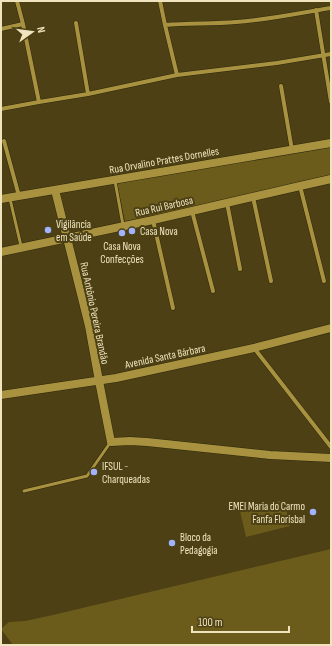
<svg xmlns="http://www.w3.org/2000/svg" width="332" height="646" font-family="'Sofia Sans Condensed',sans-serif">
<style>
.green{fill:#6c5c1c}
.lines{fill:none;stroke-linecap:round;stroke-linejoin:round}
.lane-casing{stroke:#2e270d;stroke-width:4}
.street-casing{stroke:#2e270d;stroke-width:5}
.secondary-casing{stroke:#2e270d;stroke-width:9}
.lane{stroke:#a8923f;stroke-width:3}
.street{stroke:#a8923f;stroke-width:4}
.secondary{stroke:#a8923f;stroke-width:8}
.poi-dot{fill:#a2b2fd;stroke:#4c4014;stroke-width:1.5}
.labels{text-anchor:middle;stroke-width:4;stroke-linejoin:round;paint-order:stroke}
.street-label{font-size:11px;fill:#efe4bd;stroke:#4c4014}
.poi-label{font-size:11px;fill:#efe4bd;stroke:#4c4014;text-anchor:start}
</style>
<rect width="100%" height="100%" fill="#4c4014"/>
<path class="green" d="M 331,146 L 331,175 L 175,211 L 125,221 L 117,182 Z
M 284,500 L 290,526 L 246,537 L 240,511 Z
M 331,549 L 331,645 L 13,645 L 1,629 L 9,622 L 25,621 L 53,615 Z"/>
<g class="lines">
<defs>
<path id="lane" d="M 115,181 L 123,225
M 10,199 L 21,246
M 24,491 L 87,476 L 110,443"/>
<path id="street" d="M 17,1 L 23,24 L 39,102
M 160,1 L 165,25 L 177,75
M 316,10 L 331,102
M 76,23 L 88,94
M 165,25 C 189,23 212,24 236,22 C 268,20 299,13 331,8
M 1,29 L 23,24
M 281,86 L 292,150
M 1,109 L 39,102 L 88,94 L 177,75 L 277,63 L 331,54
M 4,141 L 19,196
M 300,186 L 324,281
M 253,197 L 271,281
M 227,203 L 240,269
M 192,211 L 213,291
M 153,220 L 173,308
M 254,348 L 331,447"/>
<path id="secondary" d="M 55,190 L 89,326 L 99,381 L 111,442 L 130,441 L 147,442 L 270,455 L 331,458
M 1,199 L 331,143
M 1,252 L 153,220 L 300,186 L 331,179
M 1,395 L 116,378 L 254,348 L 331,328"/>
</defs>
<use href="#lane" class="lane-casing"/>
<use href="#street" class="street-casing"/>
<use href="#secondary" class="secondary-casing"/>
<use href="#lane" class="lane"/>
<use href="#street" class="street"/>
<use href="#secondary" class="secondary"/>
</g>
<g class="poi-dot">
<circle cx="48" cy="230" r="4"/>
<circle cx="132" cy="231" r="4"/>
<circle cx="122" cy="233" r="4"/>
<circle cx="94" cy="472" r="4"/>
<circle cx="313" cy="512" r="4"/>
<circle cx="172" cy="543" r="4"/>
</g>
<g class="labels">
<g class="street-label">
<text transform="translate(164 160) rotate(-10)" y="4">Rua Orvalino Prattes Dornelles</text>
<text transform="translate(164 206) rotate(-13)" y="4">Rua Rui Barbosa</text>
<text transform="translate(95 313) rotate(78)" y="4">Rua Antônio Pereira Brandão</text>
<text transform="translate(165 356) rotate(-12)" y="4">Avenida Santa Bárbara</text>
</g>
<g class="poi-label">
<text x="56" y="228">Vigilância<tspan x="56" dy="13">em Saúde</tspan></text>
<text x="140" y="235">Casa Nova</text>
<text x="122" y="250" text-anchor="middle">Casa Nova<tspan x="122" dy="13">Confecções</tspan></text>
<text x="102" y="470">IFSUL -<tspan x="102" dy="13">Charqueadas</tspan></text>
<text x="305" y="510" text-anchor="end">EMEI Maria do Carmo<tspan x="305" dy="13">Fanfa Florisbal</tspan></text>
<text x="180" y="541">Bloco da<tspan x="180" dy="13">Pedagogia</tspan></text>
</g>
</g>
<rect width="332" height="646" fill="none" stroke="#efe4bd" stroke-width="4"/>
<g transform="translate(32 32) rotate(76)" stroke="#4c4014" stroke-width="3" paint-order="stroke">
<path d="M0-3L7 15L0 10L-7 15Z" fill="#efe4bd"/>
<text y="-6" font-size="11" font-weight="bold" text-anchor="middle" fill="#efe4bd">N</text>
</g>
<path d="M192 626v6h97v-6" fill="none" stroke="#efe4bd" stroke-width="2"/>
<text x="198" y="626" font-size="12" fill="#efe4bd" stroke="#4c4014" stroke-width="3" paint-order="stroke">100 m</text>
</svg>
